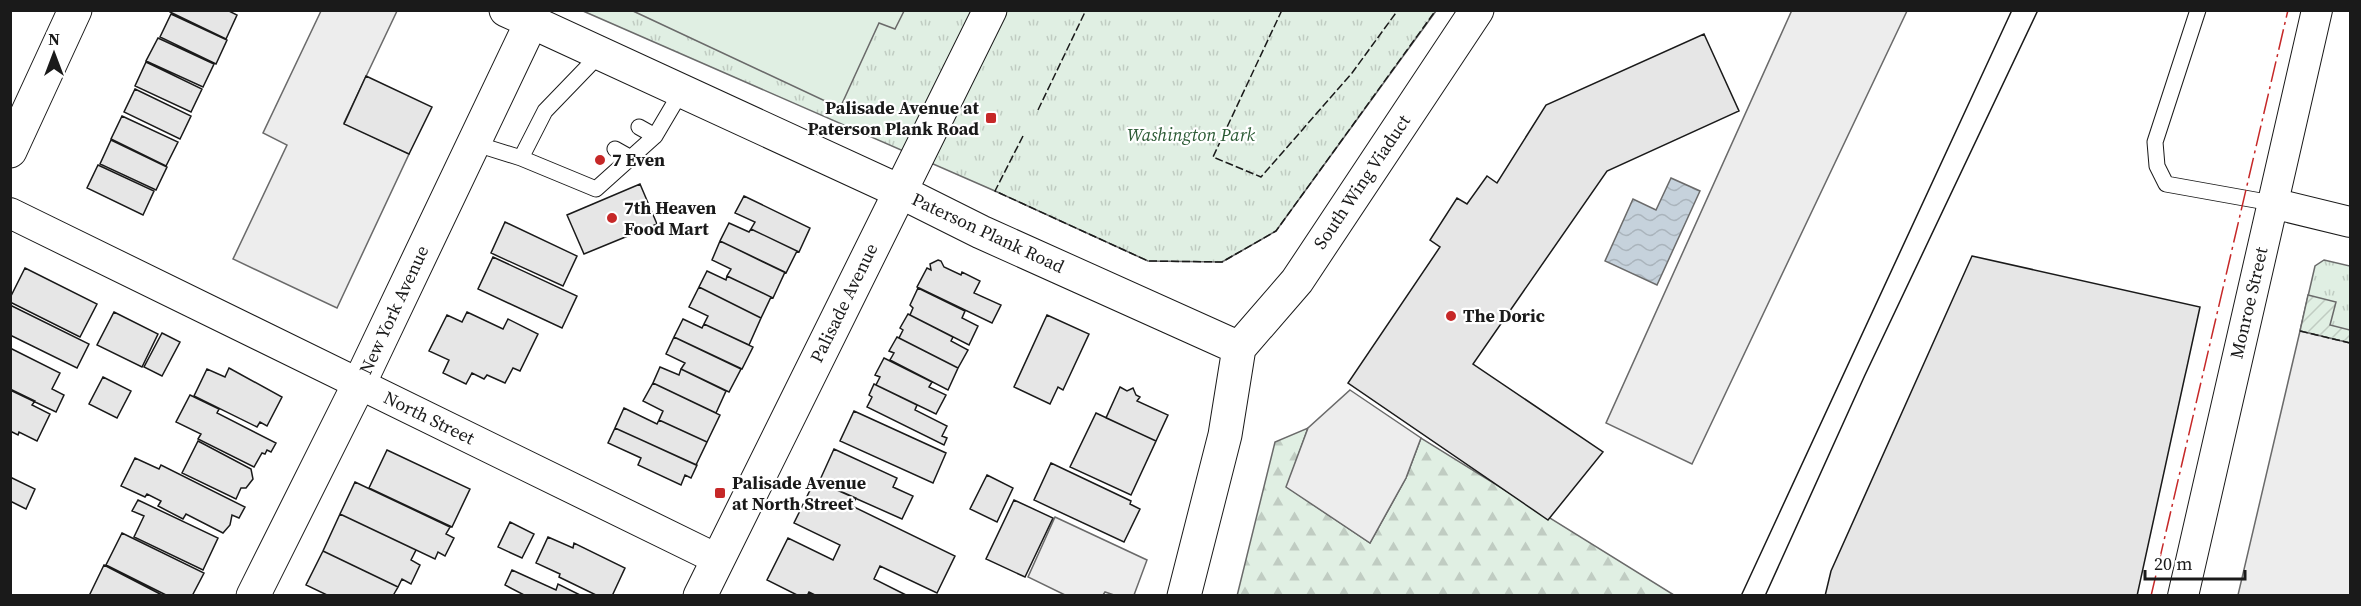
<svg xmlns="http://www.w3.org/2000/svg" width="2361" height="606" font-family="'Source Serif 4',serif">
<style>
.grass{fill:url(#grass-tufts);stroke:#6a6a6a;stroke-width:1.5}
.forest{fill:url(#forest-firs);stroke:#6a6a6a;stroke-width:1.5}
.garden{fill:url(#garden-furrows);stroke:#6a6a6a;stroke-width:1.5}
.pitch{fill:#e0efe3;stroke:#6a6a6a;stroke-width:1.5}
.parking{fill:#ededed;stroke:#6a6a6a;stroke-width:1.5}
.water{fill:url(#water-waves);stroke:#6a6a6a;stroke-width:1.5}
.building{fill:#e6e6e6;stroke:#1a1a1a;stroke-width:1.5}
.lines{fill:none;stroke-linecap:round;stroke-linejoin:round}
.service-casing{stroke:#1a1a1a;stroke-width:17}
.minor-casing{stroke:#1a1a1a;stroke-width:32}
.tertiary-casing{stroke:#1a1a1a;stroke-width:35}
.secondary-casing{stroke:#1a1a1a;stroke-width:35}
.service{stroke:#fff;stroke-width:15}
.minor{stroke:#fff;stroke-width:30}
.tertiary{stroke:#fff;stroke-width:33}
.secondary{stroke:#fff;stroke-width:33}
.tram{stroke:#1a1a1a;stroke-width:1.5}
.fence{stroke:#1a1a1a;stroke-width:1.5;stroke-dasharray:8 3;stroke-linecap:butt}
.power{stroke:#c62828;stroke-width:1.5;stroke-dasharray:21 4.5 3 4.5;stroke-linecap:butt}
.poi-dot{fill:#c62828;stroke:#fff;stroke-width:2}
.labels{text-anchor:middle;stroke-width:4.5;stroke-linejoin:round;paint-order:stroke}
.poi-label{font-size:18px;font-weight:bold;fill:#1a1a1a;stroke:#fff;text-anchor:start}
.park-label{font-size:18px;font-style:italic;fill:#2b5a34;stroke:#fff}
.street-label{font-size:18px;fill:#1a1a1a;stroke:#fff}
</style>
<defs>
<pattern id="grass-tufts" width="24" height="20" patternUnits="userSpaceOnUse" patternTransform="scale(1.5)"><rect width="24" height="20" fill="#e0efe3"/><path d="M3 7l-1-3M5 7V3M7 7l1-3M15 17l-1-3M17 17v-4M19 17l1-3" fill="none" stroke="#c0ccc2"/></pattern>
<pattern id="forest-firs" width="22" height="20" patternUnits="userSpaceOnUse" patternTransform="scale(1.5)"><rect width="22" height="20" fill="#e0efe3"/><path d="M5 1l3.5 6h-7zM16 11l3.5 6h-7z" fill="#c0ccc2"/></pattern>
<pattern id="garden-furrows" width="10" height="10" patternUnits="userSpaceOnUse" patternTransform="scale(1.5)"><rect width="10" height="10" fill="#e0efe3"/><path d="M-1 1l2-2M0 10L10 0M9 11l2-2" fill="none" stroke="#c0ccc2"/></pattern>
<pattern id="water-waves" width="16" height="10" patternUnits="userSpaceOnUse" patternTransform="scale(1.5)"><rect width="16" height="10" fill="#c6d2dc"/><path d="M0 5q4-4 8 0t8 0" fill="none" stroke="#aab4bc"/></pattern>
</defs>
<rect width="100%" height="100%" fill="#fff"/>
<path class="grass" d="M 583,11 L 1436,11 L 1276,231 L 1222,262 L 1148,261 L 995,191 Z
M 2324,260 L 2350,266 L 2350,343 L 2300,331 L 2315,266 Z"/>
<path class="forest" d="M 1308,428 L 1287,487 L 1370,543 L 1406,478 L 1421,438 L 1674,595 L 1237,596 L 1275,442 Z"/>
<path class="garden" d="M 2308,295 L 2336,302 L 2330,325 L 2350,330 L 2350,343 L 2300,331 Z"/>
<path class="pitch" d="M 633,11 L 904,11 L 895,29 L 879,23 L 840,108 Z"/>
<path class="parking" d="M 1792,10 L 1907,11 L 1692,464 L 1606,423 Z
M 321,11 L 397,11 L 344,123 L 409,154 L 337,308 L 233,259 L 287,145 L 263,133 Z
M 2300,331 L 2350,343 L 2350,595 L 2238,595 Z
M 1350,390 L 1421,438 L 1406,478 L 1370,543 L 1286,487 L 1308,428 Z
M 1055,517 L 1147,560 L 1134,595 L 1114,595 L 1105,592 L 1103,595 L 1065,595 L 1028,577 Z"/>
<path class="water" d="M 1671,178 L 1700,191 L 1657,285 L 1605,261 L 1633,199 L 1656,210 Z"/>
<path class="building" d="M 171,10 L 227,10 L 237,15 L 226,39 L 170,12 Z
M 171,14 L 227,40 L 216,64 L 160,37 Z
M 1704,34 L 1739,111 L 1607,171 L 1473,364 L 1603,452 L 1548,520 L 1348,383 L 1440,247 L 1430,240 L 1457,198 L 1467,204 L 1487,176 L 1497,183 L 1546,105 Z
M 158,38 L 214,64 L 203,87 L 146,61 Z
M 146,62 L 202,89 L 191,112 L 135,86 Z
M 366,76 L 432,107 L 409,154 L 344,124 Z
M 135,89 L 191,116 L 180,139 L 124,112 Z
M 122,116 L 178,142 L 166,166 L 111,139 Z
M 111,140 L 167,167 L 156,190 L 100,164 Z
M 98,165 L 154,191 L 143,215 L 87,188 Z
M 640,184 L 657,224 L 584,254 L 567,215 Z
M 744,196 L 810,228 L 799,252 L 751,229 L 755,222 L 735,213 Z
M 505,222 L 577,256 L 563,286 L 491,253 Z
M 729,223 L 749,232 L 751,229 L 797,251 L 786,273 L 720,241 Z
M 720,241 L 785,272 L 773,298 L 727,276 L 731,269 L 712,260 Z
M 1972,256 L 2200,307 L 2137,596 L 1825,596 L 1831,571 Z
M 493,257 L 577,296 L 562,328 L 478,289 Z
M 938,260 L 941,261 L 944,267 L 961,275 L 962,272 L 980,281 L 974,293 L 1001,305 L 992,323 L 917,287 L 927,268 L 931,270 L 930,264 Z
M 25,268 L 97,304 L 80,337 L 10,302 L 10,298 Z
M 707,271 L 726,280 L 727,276 L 771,297 L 761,318 L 699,287 Z
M 699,287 L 761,318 L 749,345 L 704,324 L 708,316 L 689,307 Z
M 918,288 L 965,311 L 962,318 L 978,326 L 969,345 L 910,315 L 913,308 L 910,305 Z
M 10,305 L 89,344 L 77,368 L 10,335 Z
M 114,312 L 158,334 L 142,367 L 97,345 Z
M 467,312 L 503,329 L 508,319 L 538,334 L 520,371 L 513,368 L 505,383 L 487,375 L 484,379 L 472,373 L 466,384 L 443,373 L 449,360 L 429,351 L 447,315 L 462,322 Z
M 908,314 L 953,337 L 951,341 L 968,350 L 958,368 L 899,338 L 903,330 L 900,328 Z
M 1047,315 L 1089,334 L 1063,390 L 1058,387 L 1050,404 L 1014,387 Z
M 683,319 L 702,328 L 704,324 L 753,347 L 742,369 L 674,337 Z
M 162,333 L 180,342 L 162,376 L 144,367 Z
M 674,337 L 741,369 L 729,392 L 681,369 L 685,363 L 666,354 Z
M 897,337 L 958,368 L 948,390 L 890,360 L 894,353 L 889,351 Z
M 10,348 L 60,373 L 52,389 L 64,395 L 56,412 L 10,390 Z
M 884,358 L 932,382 L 929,387 L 946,395 L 936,414 L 876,385 L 880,377 L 875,375 Z
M 660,367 L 679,375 L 681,369 L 726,391 L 716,413 L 653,383 Z
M 229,368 L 282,397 L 267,426 L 260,422 L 257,427 L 194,396 L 207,369 L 225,377 Z
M 103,377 L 131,391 L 117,418 L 89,404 Z
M 653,383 L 720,415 L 707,442 L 659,420 L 663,411 L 643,401 Z
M 874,384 L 917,405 L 915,410 L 947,426 L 942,436 L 947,438 L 944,445 L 867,407 L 872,397 L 869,395 Z
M 1120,387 L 1127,391 L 1133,388 L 1136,395 L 1140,397 L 1137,401 L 1168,415 L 1156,441 L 1106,418 Z
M 10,389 L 35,401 L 32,405 L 50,414 L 37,441 L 19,432 L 18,435 L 10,431 Z
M 190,395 L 219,409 L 217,413 L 276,443 L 271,452 L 267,450 L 265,454 L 262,453 L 254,467 L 198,439 L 201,434 L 176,422 Z
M 624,408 L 657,424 L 659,420 L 707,442 L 696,465 L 615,428 Z
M 854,411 L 946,453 L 933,483 L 840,441 Z
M 1096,413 L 1156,441 L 1131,495 L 1070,467 Z
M 615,428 L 697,465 L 691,478 L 685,475 L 681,485 L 638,465 L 641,458 L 608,443 Z
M 198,441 L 251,469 L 253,479 L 246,488 L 241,488 L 236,499 L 182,473 Z
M 834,449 L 897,478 L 893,487 L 913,496 L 902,519 L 819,482 Z
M 387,450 L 470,489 L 452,527 L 369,488 Z
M 135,458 L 159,469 L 161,465 L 245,507 L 239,518 L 232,515 L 230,525 L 223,533 L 186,514 L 183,519 L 158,506 L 161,501 L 147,494 L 145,497 L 121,486 Z
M 1051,463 L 1131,501 L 1130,504 L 1140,509 L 1124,542 L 1034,500 Z
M 987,475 L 1013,488 L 997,522 L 970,509 Z
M 10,477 L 35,489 L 26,509 L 10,501 Z
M 815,480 L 856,498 L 852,506 L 955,556 L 937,593 L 880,566 L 874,579 L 908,596 L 817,596 L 809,592 L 807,596 L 799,596 L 767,580 L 788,538 L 833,560 L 840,545 L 794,523 Z
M 355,482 L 450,527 L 446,534 L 454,538 L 445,556 L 438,552 L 435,559 L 340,514 Z
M 138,500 L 218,538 L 203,570 L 134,537 L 144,516 L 132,511 Z
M 1014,500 L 1053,518 L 1025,577 L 986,559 Z
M 340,514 L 416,550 L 411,560 L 420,565 L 411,584 L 402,579 L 398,587 L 323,551 Z
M 510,522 L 534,534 L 522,558 L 498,547 Z
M 122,533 L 204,573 L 192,596 L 168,596 L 106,565 Z
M 548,537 L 573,548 L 574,543 L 625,568 L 612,596 L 598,596 L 559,577 L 560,574 L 536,563 Z
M 323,551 L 398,587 L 394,594 L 396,596 L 329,596 L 306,585 Z
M 104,565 L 164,596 L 89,596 Z
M 512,570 L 556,590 L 558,584 L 582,596 L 526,596 L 505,585 Z"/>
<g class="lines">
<defs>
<path id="service" d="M 2198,10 L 2155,142 L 2157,166 L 2166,184 L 2272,203
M 639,127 L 655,136
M 473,143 L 521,158 L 596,189 L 655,136 L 681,92
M 615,149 L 631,158
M 521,158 L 545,111 L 600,54"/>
<path id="minor" d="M 2272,203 L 2350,222
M 10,213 L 717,559
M 2183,596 L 2317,10"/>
<path id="tertiary" d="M 10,151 L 75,10
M 253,596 L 359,384 L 531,23"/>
<path id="secondary" d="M 506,10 L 899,191 L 981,232 L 1239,348
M 1239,348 L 1297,281 L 1477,10
M 700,596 L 990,10
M 1184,596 L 1225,435 L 1239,348"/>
</defs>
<use href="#service" class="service-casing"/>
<use href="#minor" class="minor-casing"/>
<use href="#tertiary" class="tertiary-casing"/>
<use href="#secondary" class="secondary-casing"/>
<use href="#service" class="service"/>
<use href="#minor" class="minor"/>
<use href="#tertiary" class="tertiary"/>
<use href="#secondary" class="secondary"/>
<path class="tram" d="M 1741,596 L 2012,10
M 1765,596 L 1865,375 L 2038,10"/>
<path class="fence" d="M 1282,10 L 1213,157 L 1261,177 L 1352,73 L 1398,10
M 1038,110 L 1086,10
M 1023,136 L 995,191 L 1148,261 L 1222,262 L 1276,231 L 1436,10
M 2300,331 L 2350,343"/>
<path class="power" d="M 2151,596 L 2288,10"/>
</g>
<g class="poi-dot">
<rect x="985" y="112" width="12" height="12" rx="3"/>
<circle cx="600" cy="160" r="6"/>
<circle cx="612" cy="218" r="6"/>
<circle cx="1451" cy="316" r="6"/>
<rect x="714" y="487" width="12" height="12" rx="3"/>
</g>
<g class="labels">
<g class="poi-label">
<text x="979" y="114" text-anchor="end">Palisade Avenue at<tspan x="979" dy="21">Paterson Plank Road</tspan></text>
<text x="612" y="166">7 Even</text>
<text x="624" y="214">7th Heaven<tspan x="624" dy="21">Food Mart</tspan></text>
<text x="1463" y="322">The Doric</text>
<text x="732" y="489">Palisade Avenue<tspan x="732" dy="21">at North Street</tspan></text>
</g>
<g class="park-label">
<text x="1191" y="141">Washington Park</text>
</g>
<g class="street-label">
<text transform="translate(1362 182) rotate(-56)" y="6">South Wing Viaduct</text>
<text transform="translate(988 233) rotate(25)" y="6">Paterson Plank Road</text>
<text transform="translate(844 303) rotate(-64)" y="6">Palisade Avenue</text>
<text transform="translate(2249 303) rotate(-77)" y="6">Monroe Street</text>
<text transform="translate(394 310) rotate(-65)" y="6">New York Avenue</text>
<text transform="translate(429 418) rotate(26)" y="6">North Street</text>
</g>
</g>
<rect width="2361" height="606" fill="none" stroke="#1a1a1a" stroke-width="24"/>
<g transform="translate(54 54)" stroke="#ffffff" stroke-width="4.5" paint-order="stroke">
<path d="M0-4.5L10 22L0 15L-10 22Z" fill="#1a1a1a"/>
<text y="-9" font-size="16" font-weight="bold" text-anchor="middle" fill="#1a1a1a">N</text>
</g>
<path d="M2145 570v9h100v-9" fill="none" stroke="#1a1a1a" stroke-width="3"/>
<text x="2154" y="570" font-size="18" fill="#1a1a1a" stroke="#ffffff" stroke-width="4.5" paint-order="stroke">20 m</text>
</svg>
